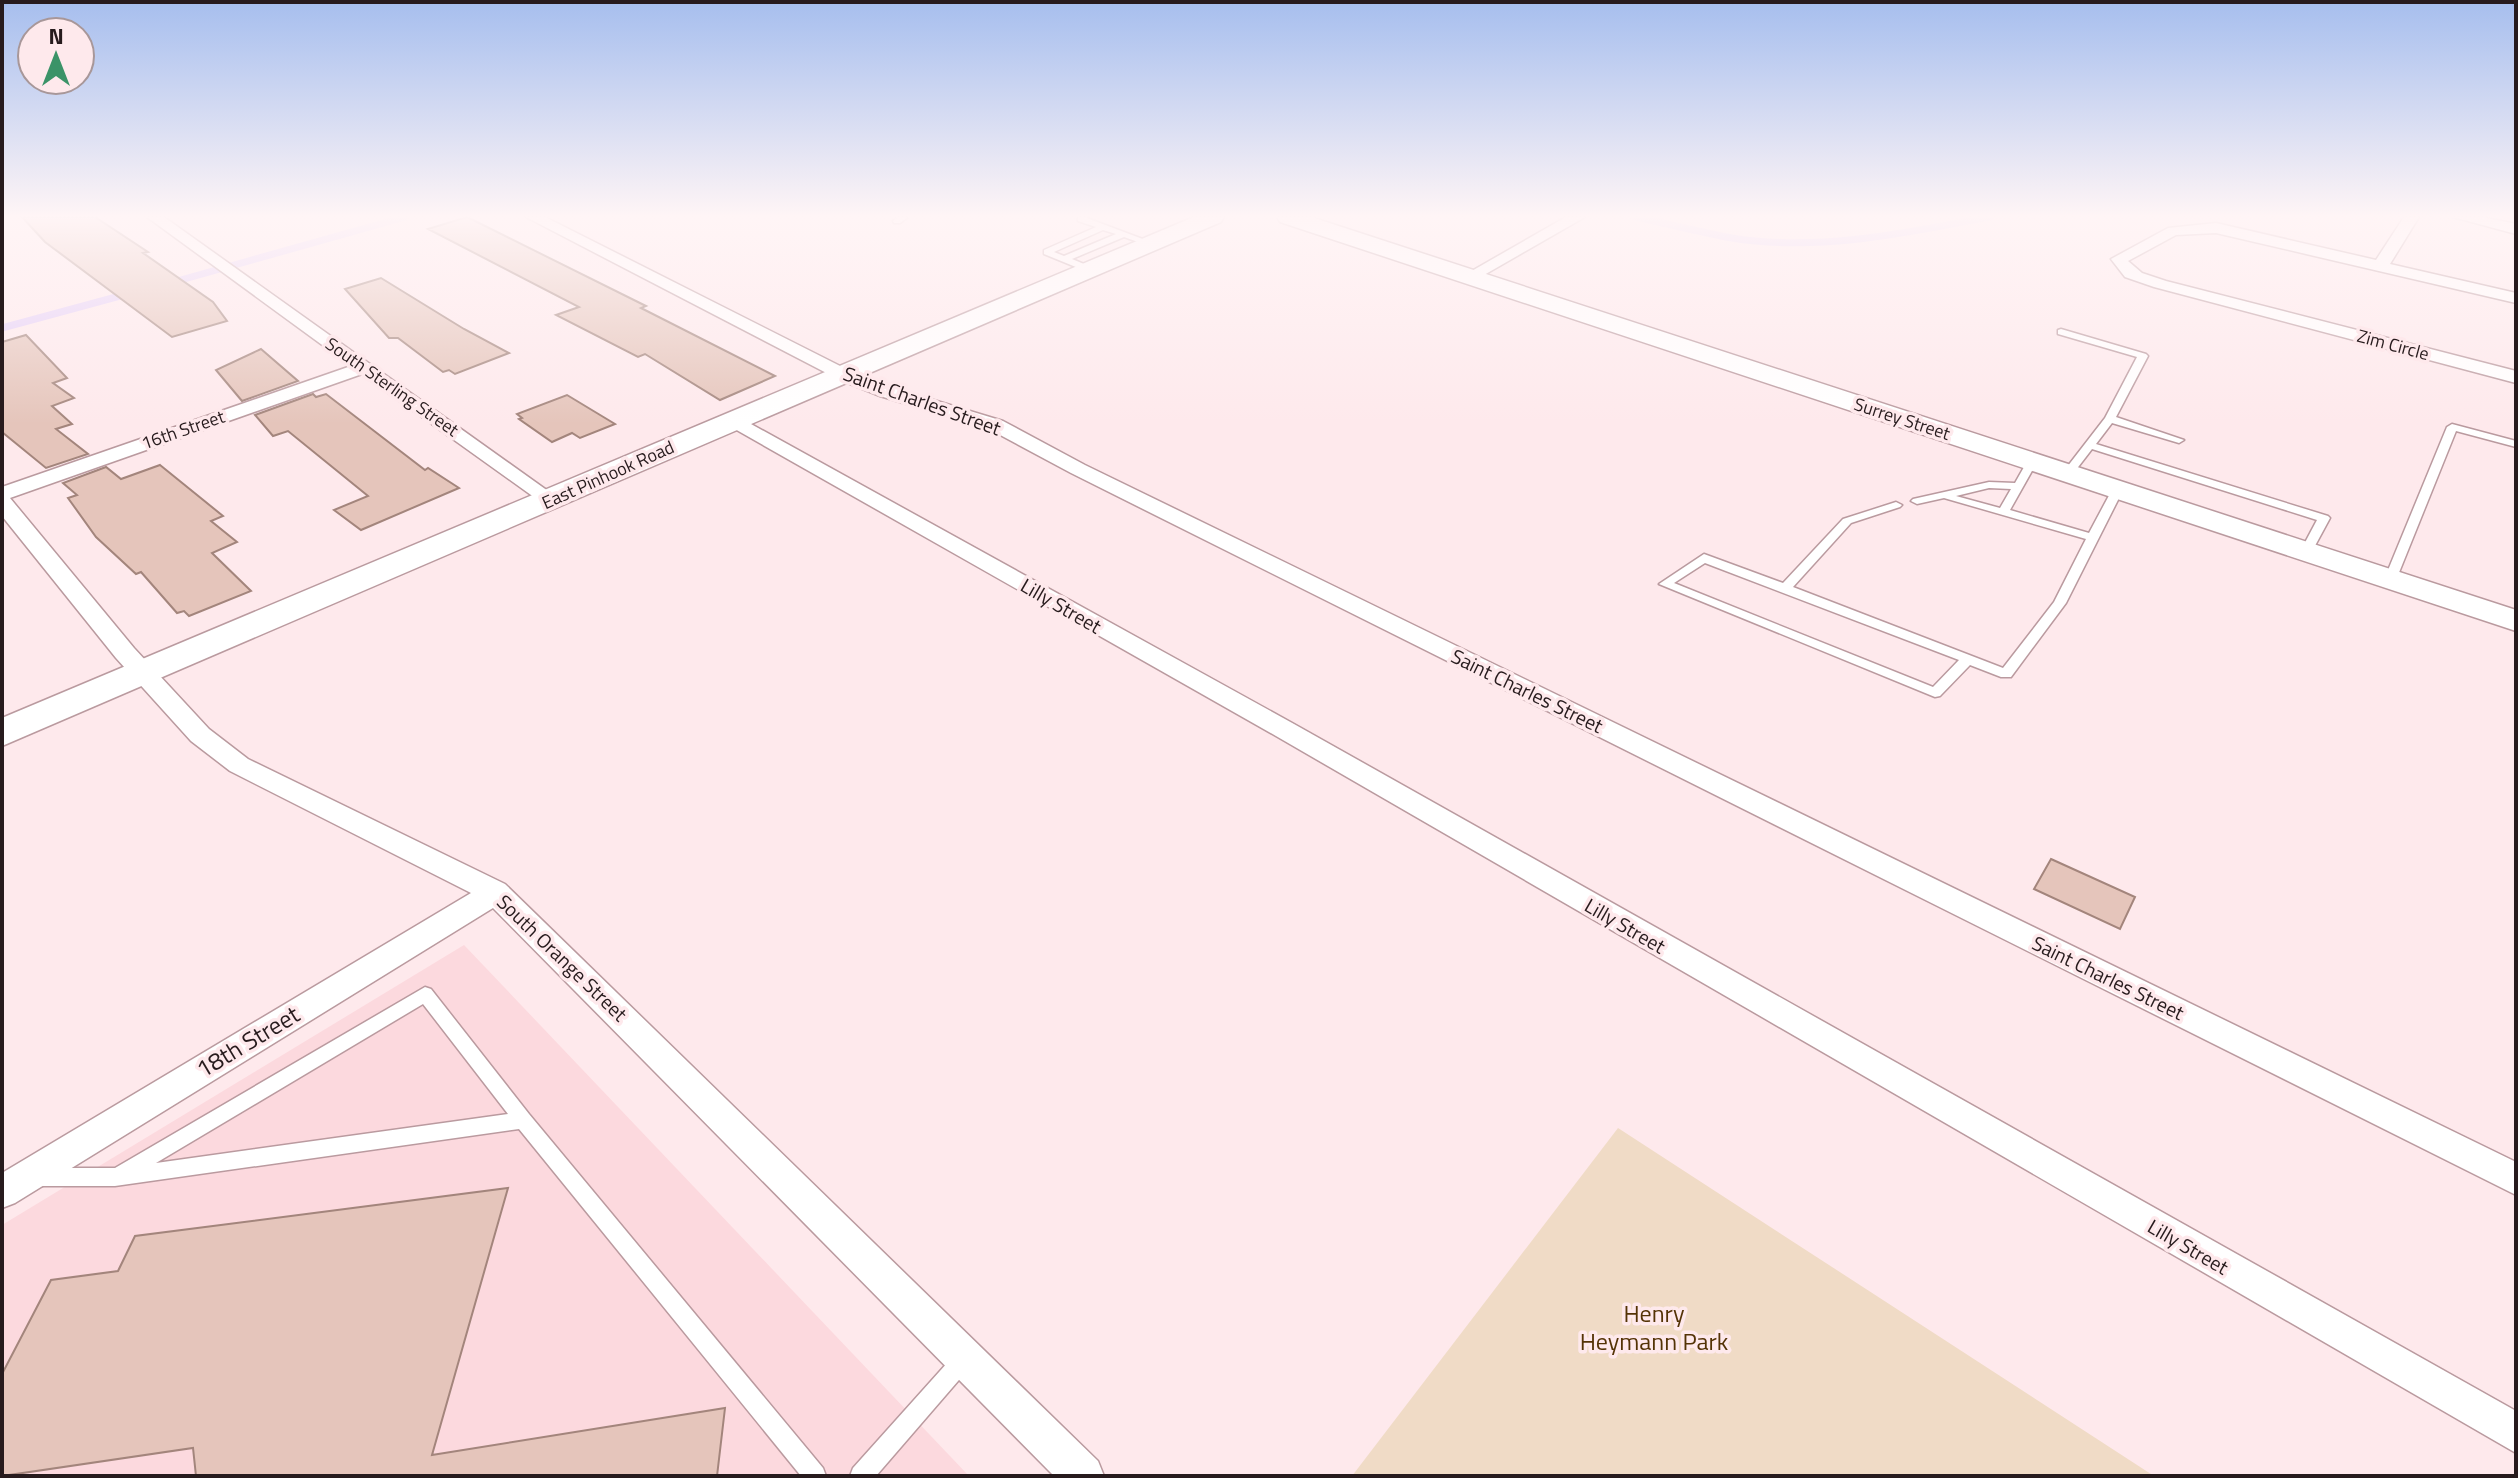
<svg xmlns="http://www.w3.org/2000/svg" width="2518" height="1478" font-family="'Titillium Web',sans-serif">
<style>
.built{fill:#fcd9de}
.green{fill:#f0dbc6}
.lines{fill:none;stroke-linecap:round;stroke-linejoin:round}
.stream{stroke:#e3cef8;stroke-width:7}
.building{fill:#e5c5bb;stroke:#a3857c;stroke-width:2}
.lane-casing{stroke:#ba9a9f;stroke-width:3}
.street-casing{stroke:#ba9a9f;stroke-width:3}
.secondary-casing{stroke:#ba9a9f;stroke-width:3}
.lane{fill:#fff;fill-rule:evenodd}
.street{fill:#fff;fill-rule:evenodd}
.secondary{fill:#fff;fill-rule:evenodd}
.labels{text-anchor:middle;stroke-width:7;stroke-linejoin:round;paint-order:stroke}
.far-street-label{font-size:18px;fill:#271b1d;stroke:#fee9ec}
.street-label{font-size:20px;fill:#271b1d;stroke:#fee9ec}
.near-street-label{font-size:24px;fill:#271b1d;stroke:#fee9ec}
.near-park-label{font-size:24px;fill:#543306;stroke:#fee9ec}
</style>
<rect width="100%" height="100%" fill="#fee9ec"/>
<path class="built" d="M 464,945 L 969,1476 L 2,1476 L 2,1225 Z"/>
<path class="green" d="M 1618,1128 L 2154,1476 L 1352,1476 Z"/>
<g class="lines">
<path class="stream" d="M 1636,217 C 1668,224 1700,232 1732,238 C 1817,252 1906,233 1989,217
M 170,283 L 405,217
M 2,328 L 131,293"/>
</g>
<path class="building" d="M 22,217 L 95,217 L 148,252 L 143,253 L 213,302 L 227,321 L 172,337 L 45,242 Z
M 467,217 L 646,306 L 641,308 L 775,376 L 720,400 L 645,354 L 638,357 L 556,315 L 579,307 L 428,229 Z
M 381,278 L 464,329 L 509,353 L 455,374 L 449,370 L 443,372 L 398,338 L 389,338 L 345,289 Z
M 26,335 L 67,378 L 53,383 L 74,398 L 52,406 L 72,424 L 56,429 L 88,454 L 46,468 L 2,432 L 2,342 Z
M 261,349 L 298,381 L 242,401 L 216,370 Z
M 313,394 L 316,397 L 326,394 L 425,470 L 428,468 L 459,488 L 361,530 L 334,510 L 368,496 L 288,431 L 273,436 L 255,415 Z
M 567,395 L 615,424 L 580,438 L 572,433 L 552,442 L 519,419 L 522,418 L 517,414 Z
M 160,465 L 223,516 L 211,521 L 237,542 L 212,553 L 251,591 L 189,616 L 184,611 L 177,613 L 141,572 L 136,574 L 96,537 L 68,498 L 77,495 L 63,483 L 106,467 L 121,479 Z
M 2051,859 L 2135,897 L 2120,929 L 2034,889 Z
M 508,1188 L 432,1455 L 725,1408 L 717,1476 L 196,1476 L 193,1448 L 2,1476 L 2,1374 L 51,1280 L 118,1271 L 135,1236 Z"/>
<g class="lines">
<defs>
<path id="lane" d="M 898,217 L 908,217 L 900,223 L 894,223 L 893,221 Z
M 1078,217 L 1084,217 L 1156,244 L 1152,247 L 1124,237 L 1072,259 L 1096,269 L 1097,271 L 1093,274 L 1044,254 L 1044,250 L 1096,227 L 1078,221 ZM 1103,230 L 1116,234 L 1064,256 L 1054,252 Z
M 2061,329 L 2146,354 L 2148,356 L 2116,417 L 2184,440 L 2179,443 L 2112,423 L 2096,444 L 2328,516 L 2330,518 L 2310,555 L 2306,556 L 2300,552 L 2317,520 L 2092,449 L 2072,475 L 2064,475 L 2064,471 L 2105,418 L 2137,357 L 2058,334 L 2058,330 Z
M 2452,424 L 2516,441 L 2516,447 L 2456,431 L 2396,580 L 2394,583 L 2386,583 L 2384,580 L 2447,427 Z
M 2032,459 L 2037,462 L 2010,510 L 2089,533 L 2113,488 L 2121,488 L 2123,490 L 2066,603 L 2011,677 L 2001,677 L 1970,665 L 1940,696 L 1935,697 L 1659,584 L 1704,554 L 1783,583 L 1843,519 L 1896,502 L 1902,505 L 1900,507 L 1851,523 L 1793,587 L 2003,668 L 2054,602 L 2086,539 L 1944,498 L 1917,504 L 1911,501 L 1913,499 L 1989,482 L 2015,483 L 2028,460 ZM 1989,488 L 2011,489 L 2000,508 L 1956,496 ZM 1705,563 L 1959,660 L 1933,687 L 1674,583 Z
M 425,987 L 431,989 L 529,1114 L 823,1468 L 826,1476 L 801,1476 L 519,1129 L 115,1186 L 39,1186 L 32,1183 L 30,1177 L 32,1171 L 39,1168 L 115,1168 ZM 423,1004 L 508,1114 L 156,1163 Z
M 964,1348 L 971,1352 L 975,1359 L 971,1366 L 876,1476 L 850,1476 L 853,1468 L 957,1352 Z"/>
<path id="street" d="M 147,217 L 164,217 L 562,501 L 559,505 L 545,505 L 362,374 L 10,498 L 134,648 L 209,729 L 248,759 L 505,884 L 1098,1461 L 1104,1476 L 1054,1476 L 493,908 L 15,1203 L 2,1208 L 2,1173 L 471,893 L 230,771 L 191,741 L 116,658 L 2,516 L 2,487 L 351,366 Z
M 526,217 L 545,217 L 850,371 L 894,388 L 1003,421 L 1085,465 L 2516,1162 L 2516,1195 L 1071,473 L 989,429 L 880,396 L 838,379 Z
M 1566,217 L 1585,217 L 1477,279 L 1471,281 L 1463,276 Z
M 2404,217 L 2419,217 L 2390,264 L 2516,293 L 2516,303 L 2216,233 L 2176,235 L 2128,261 L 2142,273 L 2166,281 L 2516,371 L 2516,383 L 2154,287 L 2125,277 L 2111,259 L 2168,228 L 2216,223 L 2376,260 Z
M 2453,217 L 2482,217 L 2516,224 L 2516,234 Z
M 733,414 L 1294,724 L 2516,1411 L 2516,1453 L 1276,736 L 726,424 L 723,420 L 726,416 Z"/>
<path id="secondary" d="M 1194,217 L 1224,217 L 1221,222 L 2,746 L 2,718 Z
M 1277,217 L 1311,217 L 2516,610 L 2516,631 L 1280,222 Z"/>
</defs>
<use href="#lane" class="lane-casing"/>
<use href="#street" class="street-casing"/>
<use href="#secondary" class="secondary-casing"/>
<use href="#lane" class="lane"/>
<use href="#street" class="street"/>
<use href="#secondary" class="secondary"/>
</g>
<linearGradient id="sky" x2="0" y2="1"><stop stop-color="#a6beee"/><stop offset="0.51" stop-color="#fff5f6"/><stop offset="1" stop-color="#fff5f6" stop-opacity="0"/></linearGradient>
<rect width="2518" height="424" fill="url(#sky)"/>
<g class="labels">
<g class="far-street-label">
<text transform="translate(2393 345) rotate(15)" y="6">Zim Circle</text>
<text transform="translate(392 387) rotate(35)" y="6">South Sterling Street</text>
<text transform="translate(1902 419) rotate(18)" y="6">Surrey Street</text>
<text transform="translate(183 430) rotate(-19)" y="6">16th Street</text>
<text transform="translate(608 475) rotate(-24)" y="6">East Pinhook Road</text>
</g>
<g class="street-label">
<text transform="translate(922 401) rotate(20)" y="7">Saint Charles Street</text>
<text transform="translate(1061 606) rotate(30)" y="7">Lilly Street</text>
<text transform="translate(1527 691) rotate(26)" y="7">Saint Charles Street</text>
<text transform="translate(1625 926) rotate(30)" y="7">Lilly Street</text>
<text transform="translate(562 958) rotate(44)" y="7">South Orange Street</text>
<text transform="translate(2108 978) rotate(26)" y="7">Saint Charles Street</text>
<text transform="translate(2188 1247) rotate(30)" y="7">Lilly Street</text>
</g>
<g class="near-street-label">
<text transform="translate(248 1042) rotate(-31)" y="8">18th Street</text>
</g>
<g class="near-park-label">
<text x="1654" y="1322">Henry<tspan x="1654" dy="28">Heymann Park</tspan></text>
</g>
</g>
<rect width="2518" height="1478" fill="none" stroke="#271b1d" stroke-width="8"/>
<g transform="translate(56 56)"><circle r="38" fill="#fee9ec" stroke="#a89799" stroke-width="2"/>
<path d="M0-6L14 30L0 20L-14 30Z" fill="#3b9368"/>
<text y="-12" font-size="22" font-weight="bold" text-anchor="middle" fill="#271b1d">N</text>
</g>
</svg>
